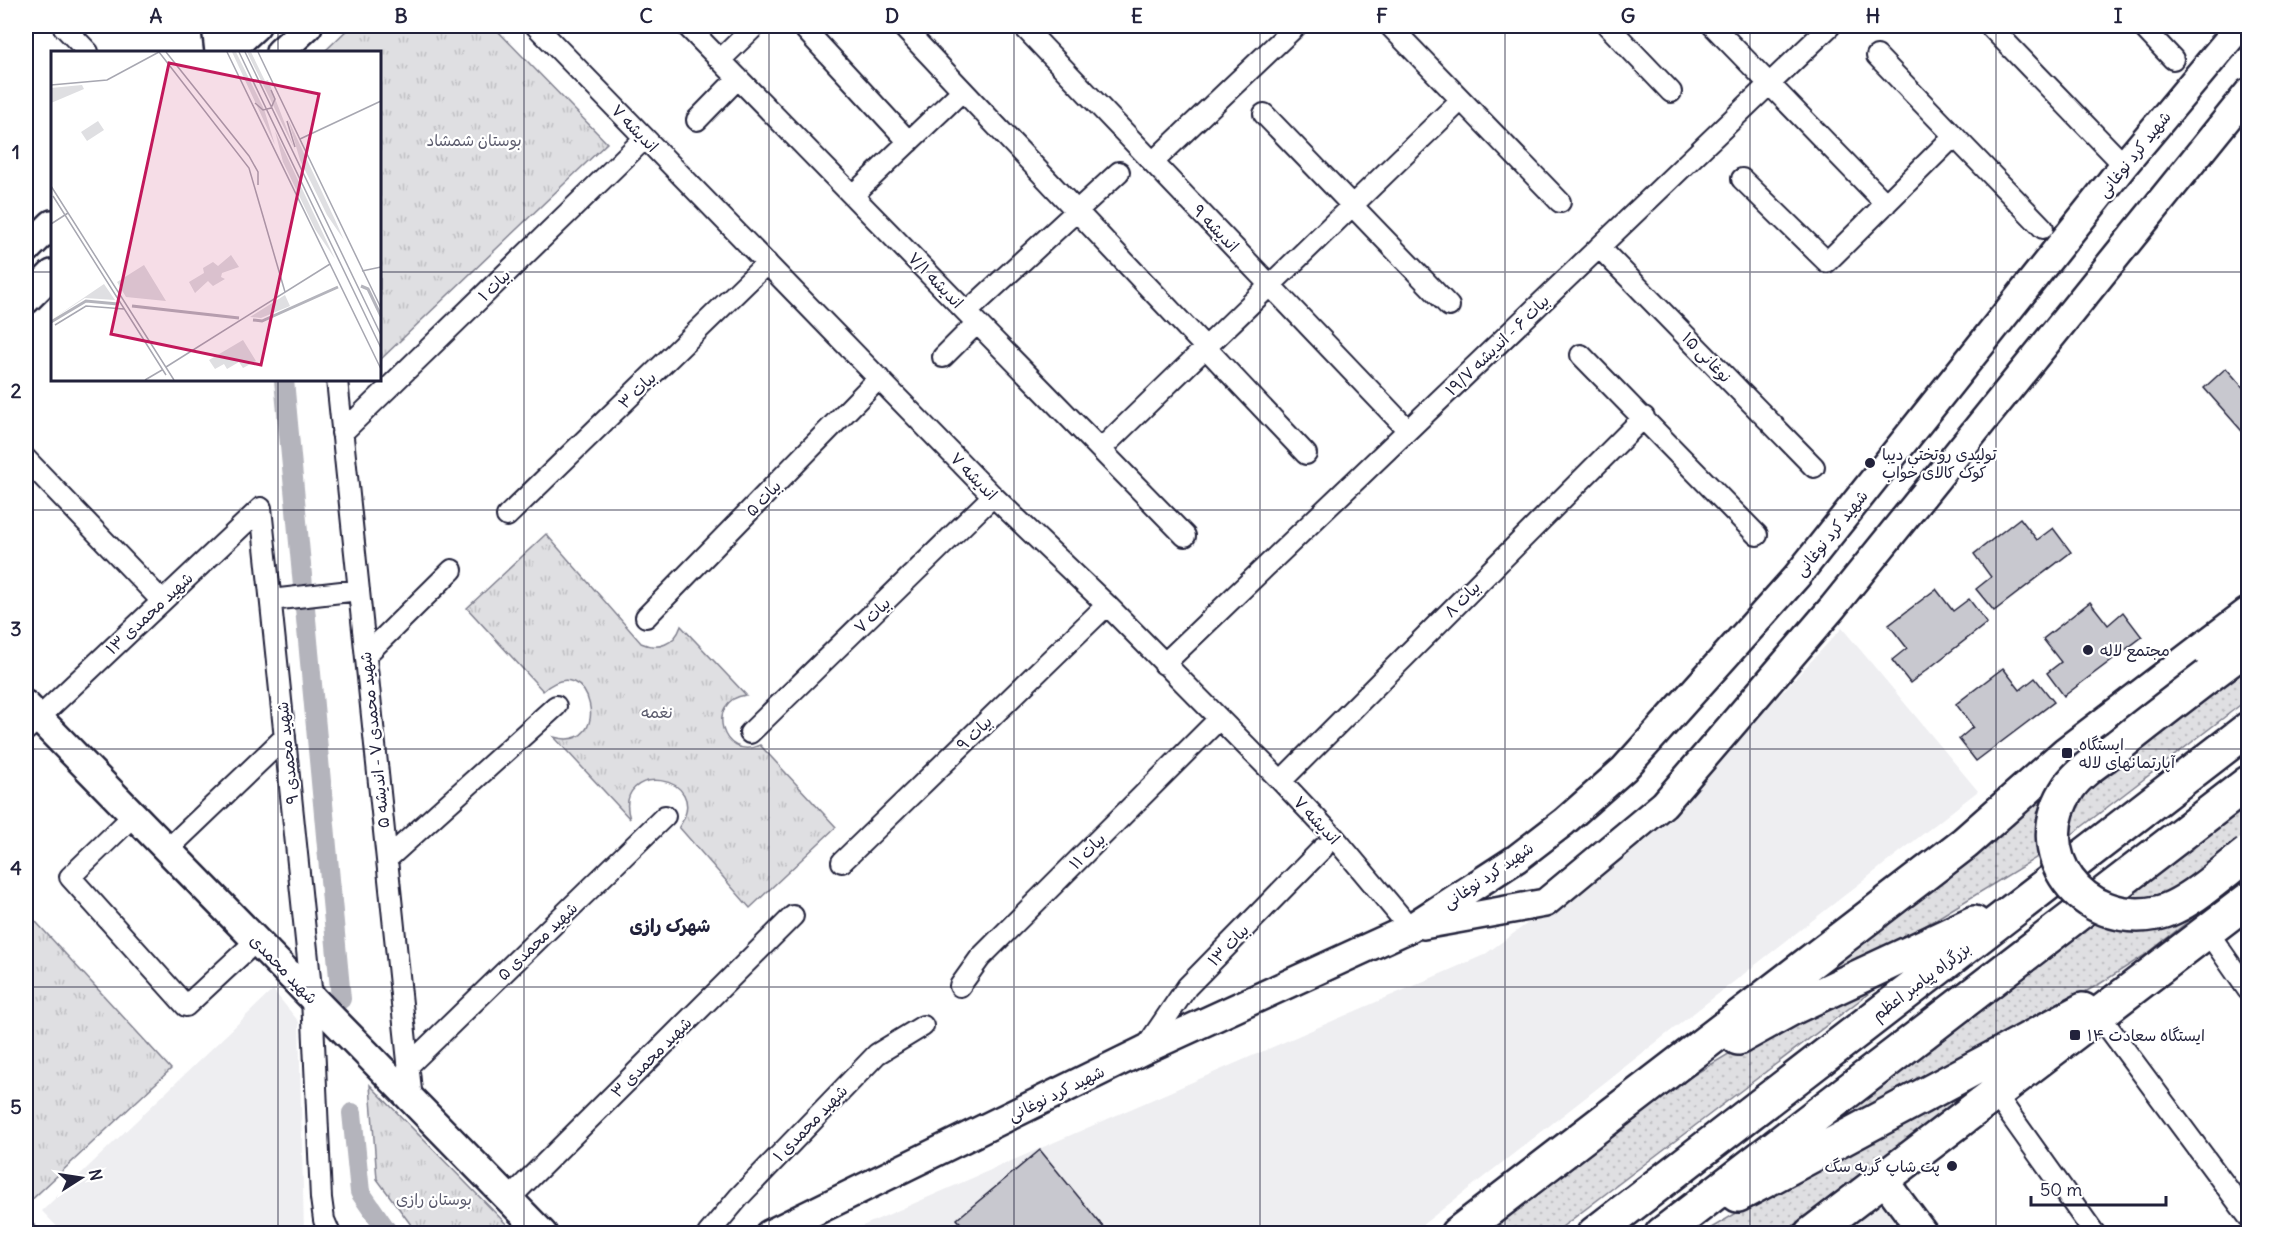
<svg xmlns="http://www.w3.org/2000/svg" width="2274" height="1259" font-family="Delius,'Playpen Sans Arabic',sans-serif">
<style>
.built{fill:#eeeef1}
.grass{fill:url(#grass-dots);stroke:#80808e;stroke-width:1.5}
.park{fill:url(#park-tufts);stroke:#80808e;stroke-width:1.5}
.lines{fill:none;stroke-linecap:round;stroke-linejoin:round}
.canal{stroke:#b4b4bc;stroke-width:20}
.building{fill:#c8c8cf;stroke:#22223b;stroke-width:1.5}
.street-casing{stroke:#22223b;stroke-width:24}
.secondary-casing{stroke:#22223b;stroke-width:32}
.highway-casing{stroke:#22223b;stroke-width:38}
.street{stroke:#fff;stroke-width:20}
.secondary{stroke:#fff;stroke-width:27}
.highway{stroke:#fff;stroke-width:33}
.highway-bridge-casing{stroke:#22223b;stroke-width:38;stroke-linecap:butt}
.highway-bridge{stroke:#fff;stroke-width:33}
.grid{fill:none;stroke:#22223b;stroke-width:1.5;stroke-opacity:0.55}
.poi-dot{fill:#22223b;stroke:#fff;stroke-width:2}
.labels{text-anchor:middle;stroke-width:4.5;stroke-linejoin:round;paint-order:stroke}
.street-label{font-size:16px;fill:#22223b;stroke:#fff}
.park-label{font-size:16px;fill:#5b5b6d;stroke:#fff}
.poi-label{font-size:16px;fill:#22223b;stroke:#fff;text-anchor:start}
.neighbourhood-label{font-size:18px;font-weight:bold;fill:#22223b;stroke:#fff}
.inset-river{fill:none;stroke:#b4b4bc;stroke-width:3}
.inset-road{fill:none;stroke:#a7a7b1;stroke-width:1.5}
.view{fill:#c2185b;fill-opacity:0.15;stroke:#c2185b;stroke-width:3}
.inset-edge{fill:none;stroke:#22223b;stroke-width:3}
.neatline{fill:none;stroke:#22223b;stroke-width:2}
.grid-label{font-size:20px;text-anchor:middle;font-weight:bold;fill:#22223b}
</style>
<defs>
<pattern id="grass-dots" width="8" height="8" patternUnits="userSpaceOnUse" patternTransform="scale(1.5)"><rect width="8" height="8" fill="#dfdfe2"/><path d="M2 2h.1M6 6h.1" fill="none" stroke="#bfbfc3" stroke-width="1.8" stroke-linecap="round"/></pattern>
<pattern id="park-tufts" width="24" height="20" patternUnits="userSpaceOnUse" patternTransform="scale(1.5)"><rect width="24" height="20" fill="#dfdfe2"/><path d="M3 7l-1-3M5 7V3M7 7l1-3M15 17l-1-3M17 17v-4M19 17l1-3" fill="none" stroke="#bfbfc3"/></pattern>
</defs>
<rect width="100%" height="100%" fill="#fff"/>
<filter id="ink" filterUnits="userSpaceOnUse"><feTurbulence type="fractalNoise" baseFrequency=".0167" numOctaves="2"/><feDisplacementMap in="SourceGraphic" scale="12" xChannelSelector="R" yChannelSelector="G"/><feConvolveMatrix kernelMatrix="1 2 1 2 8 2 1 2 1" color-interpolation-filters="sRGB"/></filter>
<g filter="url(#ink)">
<path class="built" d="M 1842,628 L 1978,791 L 1412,1233 L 844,1234 L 1484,955 L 1651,833 Z
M 273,990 L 299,1022 L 304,1233 L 63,1233 L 42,1211 Z
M 1886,1200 L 1910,1234 L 1843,1234 Z"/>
<path class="grass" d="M 2248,663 L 2248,699 L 2062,842 L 1918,930 L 1790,993 L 1958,866 L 2189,679 Z
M 2248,804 L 2248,874 L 2148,953 L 2101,983 L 1785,1161 Z
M 1902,968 L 1554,1233 L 1483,1234 L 1670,1089 L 1742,1046 Z
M 2025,1049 L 1783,1233 L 1701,1234 L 1975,1072 Z"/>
<path class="park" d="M 351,26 L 493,26 L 607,143 L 380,360 L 380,52 L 324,52 Z
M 546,534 L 641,643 C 658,651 675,644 681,626 L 746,695 C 704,700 722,763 760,745 L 836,827 L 750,908 L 679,827 C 715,773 611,760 630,819 L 554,737 C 615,754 591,647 543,691 L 467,608 Z
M 26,911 L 171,1069 L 26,1205 Z
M 370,1085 L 515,1233 L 417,1233 L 377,1179 Z"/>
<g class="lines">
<path class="canal" d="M 284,380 L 341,999
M 352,1113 L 360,1192 L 389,1234"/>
</g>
<path class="building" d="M 2226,368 L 2248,393 L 2248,438 L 2204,388 Z
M 2020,518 L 2037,540 L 2053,528 L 2071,552 L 1994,611 L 1976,589 L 1991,577 L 1974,554 Z
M 1936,589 L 1953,611 L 1969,599 L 1987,623 L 1910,683 L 1892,660 L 1907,648 L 1889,625 Z
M 2090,602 L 2108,625 L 2123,612 L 2142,637 L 2064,696 L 2047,673 L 2061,662 L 2043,639 Z
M 2003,668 L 2020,690 L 2035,678 L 2054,702 L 1976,761 L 1959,739 L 1973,727 L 1956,704 Z
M 1040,1150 L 1109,1234 L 970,1234 L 957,1219 Z"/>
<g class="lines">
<defs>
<path id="street" d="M 63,26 L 88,52
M 536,26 L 993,496 L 1107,605 L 1281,781 L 1334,837 L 1410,928
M 687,26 L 1185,536
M 802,26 L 909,142
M 902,26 L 1306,454
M 1023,26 L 1408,430
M 1390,26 L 1560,202
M 1608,26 L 1671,92
M 1713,26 L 1886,204
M 1990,26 L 2124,165
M 2142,26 L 2173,59
M 1877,56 L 2043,228
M 720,60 L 755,26
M 1264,114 L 1449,306
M 697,120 L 738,78
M 1153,162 L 1296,26
M 1742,179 L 1827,262 L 1954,136
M 853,195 L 962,91
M 1599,247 L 1814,467
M 967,312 L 1119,172
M 1581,355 L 1757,535
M 943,357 L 977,323
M 337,380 L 412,1100
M 342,433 L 645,138
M 1101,449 L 1461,100
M 26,459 L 162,601
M 261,508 L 312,998 L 321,1198 L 324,1220 L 330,1234
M 507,516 L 767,263
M 271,600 L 359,590
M 646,617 L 879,378
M 366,655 L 452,570
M 1164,664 L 1830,26
M 26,730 L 261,508
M 750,733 L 993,496
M 1281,781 L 1644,417
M 134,815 L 70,877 L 186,1006 L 256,941
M 167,850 L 285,737
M 387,859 L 556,706
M 842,862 L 1107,605
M 2207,931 L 2248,990
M 960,986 L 980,958 L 1218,720
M 2099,1015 L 2248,1216
M 1144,1050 L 1187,987 L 1323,848
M 408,1066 L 665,816
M 1996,1095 L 2095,1234
M 509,1199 L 793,916
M 26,1233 L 26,1234
M 708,1234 L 739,1197 L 877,1054 L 923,1026"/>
<path id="secondary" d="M 216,26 L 219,52
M 228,52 L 256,26
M 280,52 L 308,26
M 26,250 L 52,224
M 26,300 L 52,274
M 26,705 L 543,1234
M 1423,925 L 1545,903 L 1664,804 L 1833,607 L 2248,93
M 1883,1179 L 1924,1234
M 769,1234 L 1144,1050 L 1410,928 L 1516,859 L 1564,822 L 1624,769 L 1797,576 L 2124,165 L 2240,26"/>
<path id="highway" d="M 2208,676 L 2248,646
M 1738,1038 L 1794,1007 L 1974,923
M 1738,1195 L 2083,1010
M 1457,1234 L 1965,843 L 2067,753 L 2248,615
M 1594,1234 L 2248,729
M 1662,1234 L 2248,783
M 1811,1234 C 1957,1123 2103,1011 2248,900"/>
</defs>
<use href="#street" class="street-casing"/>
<use href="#secondary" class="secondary-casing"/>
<use href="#highway" class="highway-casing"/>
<use href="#street" class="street"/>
<use href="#secondary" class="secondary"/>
<use href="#highway" class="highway"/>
<defs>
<path id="highway-bridge" d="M 2208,676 C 2178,699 2148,722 2118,746 C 2102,758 2081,770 2069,787 C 2024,853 2083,928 2157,913 C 2185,908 2225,871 2248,853"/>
</defs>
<use href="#highway-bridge" class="highway-bridge-casing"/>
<use href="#highway-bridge" class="highway-bridge"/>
</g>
</g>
<path class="grid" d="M 278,26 L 278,52M 524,26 L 524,1234M 769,26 L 769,1234M 1014,26 L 1014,1234M 1260,26 L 1260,1234M 1505,26 L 1505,1234M 1750,26 L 1750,1234M 1996,26 L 1996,1234M 26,272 L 52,272M 380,272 L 2248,272M 278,380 L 278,1234M 26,510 L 2248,510M 26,749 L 2248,749M 26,987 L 2248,987"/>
<g class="poi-dot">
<circle cx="1870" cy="463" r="6"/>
<circle cx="2088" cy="650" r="6"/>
<rect x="2061" y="747" width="12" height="12" rx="3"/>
<rect x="2069" y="1029" width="12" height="12" rx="3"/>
<circle cx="1952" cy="1166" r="6"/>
</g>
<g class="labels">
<g class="street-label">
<text transform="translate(635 128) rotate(46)" y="6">اندیشه ۷</text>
<text transform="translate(2134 154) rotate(-51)" y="6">شهید کرد نوغانی</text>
<text transform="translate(1216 228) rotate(46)" y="6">اندیشه ۹</text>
<text transform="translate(936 280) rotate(46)" y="6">اندیشه ۷/۱</text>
<text transform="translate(494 285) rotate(-44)" y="6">بیات ۱</text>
<text transform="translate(1497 345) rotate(-44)" y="6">بیات ۶ - اندیشه ۱۹/۷</text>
<text transform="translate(1707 357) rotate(46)" y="6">نوغانی ۱۵</text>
<text transform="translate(637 390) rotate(-44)" y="6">بیات ۳</text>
<text transform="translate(974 476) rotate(46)" y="6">اندیشه ۷</text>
<text transform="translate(763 498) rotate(-46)" y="6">بیات ۵</text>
<text transform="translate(1831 533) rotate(-51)" y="6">شهید کرد نوغانی</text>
<text transform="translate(1462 599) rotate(-45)" y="6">بیات ۸</text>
<text transform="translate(149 613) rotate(-43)" y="6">شهید محمدی ۱۳</text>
<text transform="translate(872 615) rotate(-44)" y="6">بیات ۷</text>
<text transform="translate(974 733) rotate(-44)" y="6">بیات ۹</text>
<text transform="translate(374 740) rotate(-96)" y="6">شهید محمدی ۷ - اندیشه ۵</text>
<text transform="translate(287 753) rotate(-96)" y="6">شهید محمدی ۹</text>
<text transform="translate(1317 820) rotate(47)" y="6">اندیشه ۷</text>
<text transform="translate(1087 851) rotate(-45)" y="6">بیات ۱۱</text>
<text transform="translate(1488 875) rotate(-34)" y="6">شهید کرد نوغانی</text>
<text transform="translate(537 941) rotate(-44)" y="6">شهید محمدی ۵</text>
<text transform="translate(1228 945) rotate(-46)" y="6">بیات ۱۳</text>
<text transform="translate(284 969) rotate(46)" y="6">شهید محمدی</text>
<text transform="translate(1921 981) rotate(-37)" y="6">بزرگراه پیامبر اعظم</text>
<text transform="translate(651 1057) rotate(-45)" y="6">شهید محمدی ۳</text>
<text transform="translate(1056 1093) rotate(-26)" y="6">شهید کرد نوغانی</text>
<text transform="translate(810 1123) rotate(-46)" y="6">شهید محمدی ۱</text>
</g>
<g class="park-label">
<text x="474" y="146">بوستان شمشاد</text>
<text x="657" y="718">نغمه</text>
<text x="434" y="1205">بوستان رازی</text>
</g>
<g class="poi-label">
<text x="1882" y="460">تولیدی روتختی دیبا<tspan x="1882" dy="18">کوک کالای خواب</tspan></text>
<text x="2100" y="656">مجتمع لاله</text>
<text x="2079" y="750">ایستگاه<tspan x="2079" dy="18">آپارتمانهای لاله</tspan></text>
<text x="2087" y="1041">ایستگاه سعادت ۱۴</text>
<text x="1940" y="1172" text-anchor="end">پت شاپ گربه سگ</text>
</g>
<g class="neighbourhood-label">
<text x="670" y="932">شهرک رازی</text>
</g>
</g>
<g transform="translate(51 51)">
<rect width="330" height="330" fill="#fff"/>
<path d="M 181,1 L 185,1 L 213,58 L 224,94 ZM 196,1 L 200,1 L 214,30 L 217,29 L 244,99 ZM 237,68 L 285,171 L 293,189 L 276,164 L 249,109 ZM 224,80 L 284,208 L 264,178 L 232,111 Z" fill="#dfdfe2"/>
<path d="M 47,70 L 53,79 L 36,90 L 30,81 ZM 180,204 L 188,216 L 171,222 L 170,226 L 174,228 L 162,235 L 157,230 L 144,242 L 138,231 L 153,222 L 152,217 L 162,211 L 167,215 ZM 93,214 L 115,250 L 75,246 L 66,231 ZM 53,233 L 64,249 L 34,247 L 0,269 ZM 234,244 L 239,255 L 210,267 L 199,266 ZM 192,289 L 205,310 L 192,317 L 188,311 L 176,318 L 173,313 L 164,318 L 158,309 Z" fill="#dfdfe2"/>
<path d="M 31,34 L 33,38 L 0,52 L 0,37 Z" fill="#dfdfe2"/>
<path class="inset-river" d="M 310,235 L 317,238 L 330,265M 81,255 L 188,267M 202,269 L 211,270 L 287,236M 0,271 L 35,250 L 67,253"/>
<path class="inset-road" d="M 108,1 L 198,117 L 234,241M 115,1 L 198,105 L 207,121 L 207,134M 176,1 L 330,318M 188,1 L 330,297M 194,1 L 330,284M 207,1 L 330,257M 0,34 L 56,29 L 108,1M 204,52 L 212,59 L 220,57 L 224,48 L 220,39M 236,70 L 244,96M 249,88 L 330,50M 0,135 L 123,329M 2,145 L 115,324M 0,173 L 17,162M 311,220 L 330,216M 4,274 L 35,255 L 73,258M 115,316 L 279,213M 94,329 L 111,319"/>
<path class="view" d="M 118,12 L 268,43 L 210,314 L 60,283 Z"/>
<rect width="330" height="330" class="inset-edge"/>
</g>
<rect width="2274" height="1259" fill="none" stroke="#fff" stroke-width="66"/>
<g transform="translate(81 1178) rotate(78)" stroke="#ffffff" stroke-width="4.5" paint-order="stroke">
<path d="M0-4.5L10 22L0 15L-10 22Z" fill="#22223b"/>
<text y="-9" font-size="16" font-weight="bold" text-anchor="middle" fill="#22223b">N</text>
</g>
<path d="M2031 1196v9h135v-9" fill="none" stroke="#22223b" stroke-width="3"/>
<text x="2040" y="1196" font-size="18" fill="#22223b" stroke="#ffffff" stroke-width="4.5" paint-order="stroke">50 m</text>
<rect x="33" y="33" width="2208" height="1193" class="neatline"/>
<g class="grid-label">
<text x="156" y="23">A</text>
<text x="401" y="23">B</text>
<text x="646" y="23">C</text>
<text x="892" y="23">D</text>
<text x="1137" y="23">E</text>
<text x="1382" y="23">F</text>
<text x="1628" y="23">G</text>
<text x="1873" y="23">H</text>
<text x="2118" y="23">I</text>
<text x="16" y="159">1</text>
<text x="16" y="398">2</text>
<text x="16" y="636">3</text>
<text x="16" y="875">4</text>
<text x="16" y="1114">5</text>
</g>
</svg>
